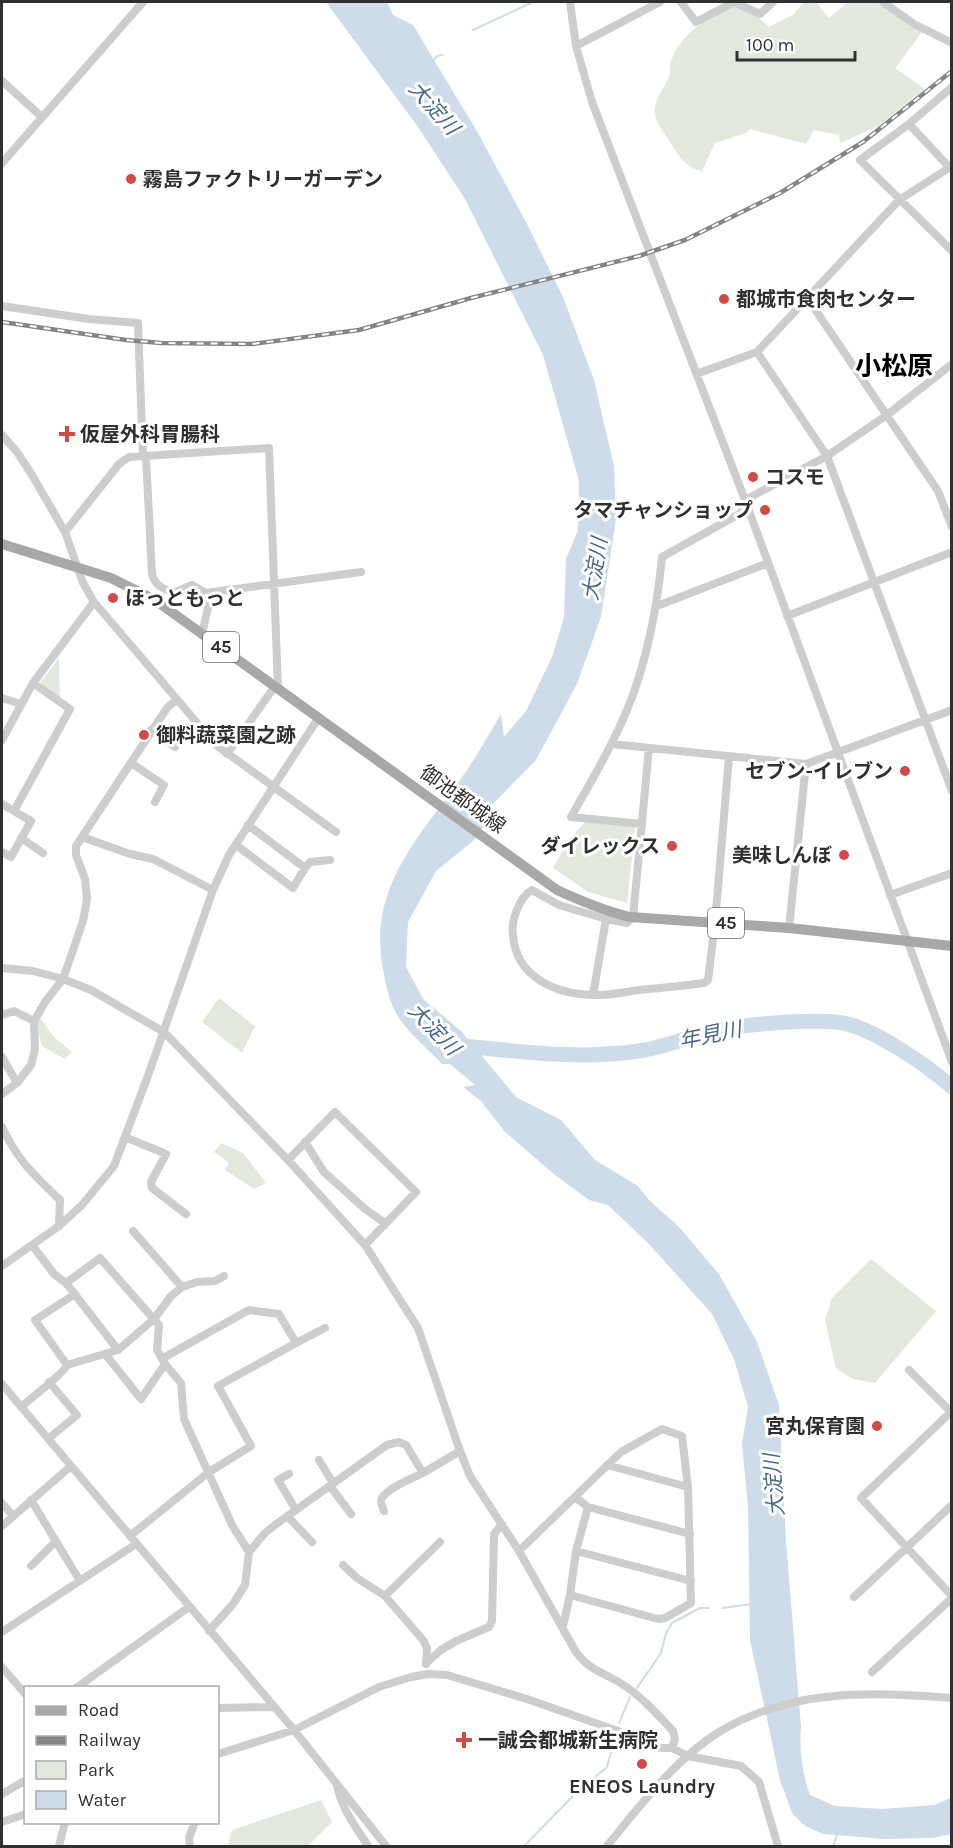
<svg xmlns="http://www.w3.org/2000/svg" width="953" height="1848" font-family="Karla,'Noto Sans JP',sans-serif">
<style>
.green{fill:#e2e8dd}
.water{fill:#cedce9}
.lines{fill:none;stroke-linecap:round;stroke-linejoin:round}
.stream{stroke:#cedce9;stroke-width:2}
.river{stroke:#cedce9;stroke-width:15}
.minor{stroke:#cdcdcd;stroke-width:8}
.major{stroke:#a8a8a8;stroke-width:10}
.rail-casing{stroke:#858585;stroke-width:4.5}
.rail{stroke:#fff;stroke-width:2;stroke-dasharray:7;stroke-linecap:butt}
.poi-dot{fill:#d24a47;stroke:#fff;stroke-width:2}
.labels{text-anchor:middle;stroke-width:6;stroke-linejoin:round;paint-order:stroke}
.shield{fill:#fff;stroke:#6e6e6e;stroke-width:1.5}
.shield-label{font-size:18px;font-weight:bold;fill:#303030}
.poi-label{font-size:20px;font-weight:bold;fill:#303030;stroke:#fff;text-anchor:start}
.street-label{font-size:20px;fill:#303030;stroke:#fff}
.water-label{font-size:21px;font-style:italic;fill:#47698a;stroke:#fff}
.district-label{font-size:26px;font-weight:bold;fill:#000;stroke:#fff}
</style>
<rect width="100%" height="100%" fill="#fff"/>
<path class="green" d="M 804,2 L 816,2 L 829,18 L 848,2 L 877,2 L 922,32 L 895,68 L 925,89 L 877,127 L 840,143 L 839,135 L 814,130 L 806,144 L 750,129 L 746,133 L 715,143 L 702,171 C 688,169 679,157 672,145 C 667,136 655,123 655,113 C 654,99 663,90 668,79 C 671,74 669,67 671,61 C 681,33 708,17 735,6 L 757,16 L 769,27 L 794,14 Z
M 59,658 L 60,700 L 40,683 Z
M 585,822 L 635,827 L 627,903 L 588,892 L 553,868 L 568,841 Z
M 219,998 L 255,1026 L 242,1053 L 202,1022 Z
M 39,1016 L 53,1036 L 72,1052 L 65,1059 L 42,1046 L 37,1029 Z
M 221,1143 L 243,1153 L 266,1183 L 254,1189 L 225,1170 L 229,1163 L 214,1152 Z
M 871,1259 L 936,1311 L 875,1383 L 853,1379 L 836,1369 L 825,1320 L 832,1298 Z
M 321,1800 L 332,1822 L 308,1846 L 228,1846 L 232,1830 Z"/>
<path class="water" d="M 326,2 L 387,2 L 393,15 L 413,25 L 478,133 L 527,224 L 563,297 L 594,380 L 614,466 L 616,519 L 601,617 L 577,684 L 536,760 L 490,807 L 487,822 L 473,841 L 436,871 L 408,922 L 406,967 L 423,999 L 461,1031 L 516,1097 L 561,1120 L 595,1160 L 638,1186 L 649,1200 L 679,1227 L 719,1274 L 757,1342 L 779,1405 L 786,1541 L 801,1726 C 799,1750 802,1772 810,1795 L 835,1806 L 882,1809 L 934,1805 L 951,1798 L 951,1834 L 933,1838 L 884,1839 L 823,1834 L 805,1826 L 792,1813 L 780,1780 L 750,1640 L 748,1506 L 742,1444 L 748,1407 L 734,1359 L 712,1314 L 649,1244 L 608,1205 L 589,1200 L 555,1175 L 505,1132 L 481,1101 L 463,1087 L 475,1085 L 450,1064 L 442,1064 C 429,1050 412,1036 401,1021 C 390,1005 386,988 383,969 C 367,887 421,835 465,773 C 478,754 489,734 501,714 L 504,737 L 526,711 L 552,657 L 564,618 L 566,559 L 578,530 L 579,481 L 543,355 L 465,199 L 418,127 Z"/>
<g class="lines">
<path class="stream" d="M 473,30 L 533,2
M 433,61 L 437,56 L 443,55
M 722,1608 L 752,1604
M 637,1688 L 661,1653 L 666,1633 L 672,1623 L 700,1608 L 709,1608
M 619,1723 L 630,1697
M 524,1846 L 577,1792 L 607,1767 L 615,1737
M 833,1846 L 837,1835"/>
<path class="river" d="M 454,1045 C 517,1051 581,1061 645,1050 C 670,1045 694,1035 720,1030 C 747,1024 826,1017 851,1025 C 883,1035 926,1065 952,1087"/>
<path class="minor" d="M 570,2 L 576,46 L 592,102 L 745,500 L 952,1062
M 681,2 L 696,22 L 734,2
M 734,2 L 760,14 L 773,2
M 883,2 L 914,24 L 952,43
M 576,46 L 660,2
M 2,81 L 42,117
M 952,87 L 909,124 L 860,160 L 952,251
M 909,124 L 949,167
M 2,163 L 143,2
M 808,299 L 938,491 L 952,527
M 2,306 L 89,319 L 138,323 L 143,456
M 757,352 L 827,456 L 952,791
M 696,374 L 757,352 L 899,200 L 952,166
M 2,435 L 17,452 L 32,475 L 65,532 L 83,583 L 94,602 L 216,745 L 336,832
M 146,456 L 152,574 C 155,586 163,588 173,593 L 192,585 L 206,593 L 361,572
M 65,532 L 119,464 L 129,457 L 269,448 L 278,688
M 657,606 L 768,563
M 787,616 L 952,552
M 202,634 L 208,608 L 206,593
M 2,698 L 21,704
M 151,730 L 175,747
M 2,740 L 33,683 L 94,602
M 612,744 L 806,764 L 952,710
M 227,754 L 275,686
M 131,763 L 164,785 L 155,802
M 2,804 L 14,811 L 70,709 L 33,683
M 642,824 L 571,817 C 596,773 623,728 638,680 C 651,639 658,599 662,557 L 741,513 L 745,500 L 827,456 L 887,415 L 952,364
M 248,825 L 305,868 L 310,862 L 330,860
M 82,837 L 130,854 L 153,859 L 213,890
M 21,838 L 43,853
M 236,845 L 293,888 L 305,868
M 2,852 L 11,857 L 31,821 L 14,811
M 890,895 L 952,873
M 606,919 L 627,923 L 633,917 L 649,748
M 789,928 L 806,764
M 2,968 L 33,971 L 63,979 L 91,990 L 164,1032 L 288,1160 L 365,1245 L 418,1328 L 460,1451 L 470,1476 L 519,1551 L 576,1652 C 589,1671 608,1674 625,1686 C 643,1698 658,1715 673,1731 L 675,1739 L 672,1748
M 593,995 L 606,919 L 559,905 L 532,890 C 519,897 511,921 513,935 C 516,977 555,994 593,995 C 608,996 624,992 639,990 C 661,988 682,986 704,983 L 708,980 L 715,923 L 729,757
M 2,1015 L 14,1011 L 34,1021
M 2,1057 L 17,1083
M 2,1094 L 17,1083 L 31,1065 L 35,1050 L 34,1021 L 45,1002 L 63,979 L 83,921 L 87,899 L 85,879 L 76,855 L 76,846 L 167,708 L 177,699
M 2,1127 C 18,1161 33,1174 60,1200 L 59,1226
M 125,1137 L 166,1154 L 151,1182 L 152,1188 L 186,1214
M 305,1142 L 324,1172 L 365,1209 L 385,1223
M 288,1160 L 335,1112 L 416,1192 L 365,1245
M 133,1231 L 182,1287
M 32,1245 L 54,1274 L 66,1283 L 118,1350
M 2,1266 L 59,1226 L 82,1205 L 114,1166 L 149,1073 L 213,890 L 229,855 L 319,717
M 66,1283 L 100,1258 L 159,1325 L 157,1350 L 165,1364 L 181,1383 L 184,1419 L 232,1525 L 249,1552
M 296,1343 L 325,1328
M 106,1355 L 141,1399 L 165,1364
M 67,1365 L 35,1320 L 75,1294
M 909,1370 L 952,1413
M 2,1384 L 294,1730 L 386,1846
M 21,1407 C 30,1399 65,1372 67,1365 L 118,1350 L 154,1319 L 171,1296 L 182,1287 L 197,1282 L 215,1281 L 224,1276
M 952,1411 L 861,1498 L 952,1596
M 48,1439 L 77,1415 L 49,1382
M 319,1460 L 333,1483
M 607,1465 L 688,1487
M 289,1474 L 278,1480 L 296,1510
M 330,1486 L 351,1514
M 575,1497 L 588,1507 L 690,1534
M 31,1500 L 80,1581
M 2,1503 L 13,1516
M 384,1511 C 383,1508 381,1504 381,1501 C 382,1490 413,1478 423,1473
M 288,1517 L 312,1542
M 2,1526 L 71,1466
M 130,1536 L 209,1472 L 251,1446 L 218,1386 L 296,1343 L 279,1314 L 249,1310 L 163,1358
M 519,1551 L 621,1452 L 662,1429 L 682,1436 L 688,1487 L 691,1603 L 665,1618 L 658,1619 L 570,1595
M 576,1551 L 691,1581
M 343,1565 L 357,1578 L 385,1596 L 423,1640 L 427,1648 L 426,1664
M 31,1566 L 56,1541
M 385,1596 L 440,1542
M 854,1597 L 952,1505
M 563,1626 L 570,1595 L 576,1551 L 588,1507
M 209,1631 L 233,1604 L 245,1585 L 249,1552 L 265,1533 L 275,1525 L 387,1445 L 399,1442 L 406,1445 L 423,1473 L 460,1451
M 2,1632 L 136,1544
M 426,1663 L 441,1650 L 456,1641 L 489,1627 L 492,1621 L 494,1534 L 502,1524
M 2,1667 L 26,1695
M 872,1672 L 952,1598
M 76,1688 L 189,1607
M 218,1708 L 274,1707
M 218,1754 L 294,1730 L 379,1687 L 411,1677 L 428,1674 L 447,1675 L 527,1699 L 618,1731 L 660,1748 L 672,1748 L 688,1756 L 741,1766 L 759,1782 L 778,1846
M 337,1785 C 341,1808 356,1827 368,1846
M 2,1794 L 26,1780
M 2,1822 L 26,1814
M 59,1846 L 65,1822
M 190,1846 L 189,1838 L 195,1822
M 607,1846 C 640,1806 674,1760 719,1732 C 792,1688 870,1692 952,1698"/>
<path class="major" d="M 2,544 L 111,578 L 155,600 L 557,890 C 581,901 604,911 630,917 L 789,928 L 952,946"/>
<defs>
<path id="rail" d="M 2,322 L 126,340 L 161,343 L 252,344 L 359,330 L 471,298 L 639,256 L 685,240 L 780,193 L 863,142 L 952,71"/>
</defs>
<use href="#rail" class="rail-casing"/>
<use href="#rail" class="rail"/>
</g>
<g class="poi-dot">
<circle cx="131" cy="179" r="6"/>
<circle cx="724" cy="299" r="6"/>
<path d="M64 425h6v6h6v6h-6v6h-6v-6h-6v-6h6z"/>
<circle cx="753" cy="477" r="6"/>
<circle cx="765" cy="510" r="6"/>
<circle cx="113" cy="598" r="6"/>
<circle cx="144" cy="735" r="6"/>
<circle cx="905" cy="771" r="6"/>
<circle cx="672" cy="846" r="6"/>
<circle cx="844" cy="855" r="6"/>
<circle cx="877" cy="1426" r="6"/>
<path d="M461 1731h6v6h6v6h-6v6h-6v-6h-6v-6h6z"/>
<circle cx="642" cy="1764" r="6"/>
</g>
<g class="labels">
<g class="shield">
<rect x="203" y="632" width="36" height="30" rx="4.5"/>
<rect x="708" y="908" width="36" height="30" rx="4.5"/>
</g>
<g class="shield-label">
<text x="221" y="653">45</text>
<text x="726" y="929">45</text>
</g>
<g class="poi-label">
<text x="143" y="186">霧島ファクトリーガーデン</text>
<text x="736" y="306">都城市食肉センター</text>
<text x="80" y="441">仮屋外科胃腸科</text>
<text x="765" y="484">コスモ</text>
<text x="753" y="517" text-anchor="end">タマチャンショップ</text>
<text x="125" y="605">ほっともっと</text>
<text x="156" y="742">御料蔬菜園之跡</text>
<text x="893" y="778" text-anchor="end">セブン-イレブン</text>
<text x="660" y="853" text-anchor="end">ダイレックス</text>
<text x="832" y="862" text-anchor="end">美味しんぼ</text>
<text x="865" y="1433" text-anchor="end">宮丸保育園</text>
<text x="478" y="1747">一誠会都城新生病院</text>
<text x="642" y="1793" text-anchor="middle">ENEOS Laundry</text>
</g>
<g class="street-label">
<text transform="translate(463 799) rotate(36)" y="7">御池都城線</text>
</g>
<g class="water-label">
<text transform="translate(434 108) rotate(48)" y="7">大淀川</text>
<text transform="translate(595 569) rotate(-81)" y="7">大淀川</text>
<text transform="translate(434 1029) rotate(46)" y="7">大淀川</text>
<text transform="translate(710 1035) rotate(-11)" y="7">年見川</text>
<text transform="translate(774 1485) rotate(-95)" y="7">大淀川</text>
</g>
<g class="district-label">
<text x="894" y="375">小松原</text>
</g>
</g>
<rect width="953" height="1848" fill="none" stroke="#303030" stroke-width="6"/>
<rect x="24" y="1686" width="195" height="138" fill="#ffffff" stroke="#acacac" stroke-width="1.5"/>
<rect x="36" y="1706" width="30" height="9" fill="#a8a8a8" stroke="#acacac" stroke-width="1.5"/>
<text x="78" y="1716" font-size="18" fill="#303030">Road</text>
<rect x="36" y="1736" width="30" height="9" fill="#858585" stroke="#acacac" stroke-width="1.5"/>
<text x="78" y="1746" font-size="18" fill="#303030">Railway</text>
<rect x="36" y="1761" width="30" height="18" fill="#e2e8dd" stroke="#acacac" stroke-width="1.5"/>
<text x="78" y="1776" font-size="18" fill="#303030">Park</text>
<rect x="36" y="1791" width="30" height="18" fill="#cedce9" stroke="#acacac" stroke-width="1.5"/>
<text x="78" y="1806" font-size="18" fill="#303030">Water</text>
<path d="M737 51v9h118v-9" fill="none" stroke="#303030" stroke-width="3"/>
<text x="746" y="51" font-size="18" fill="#303030" stroke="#ffffff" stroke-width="4.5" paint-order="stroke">100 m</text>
</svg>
